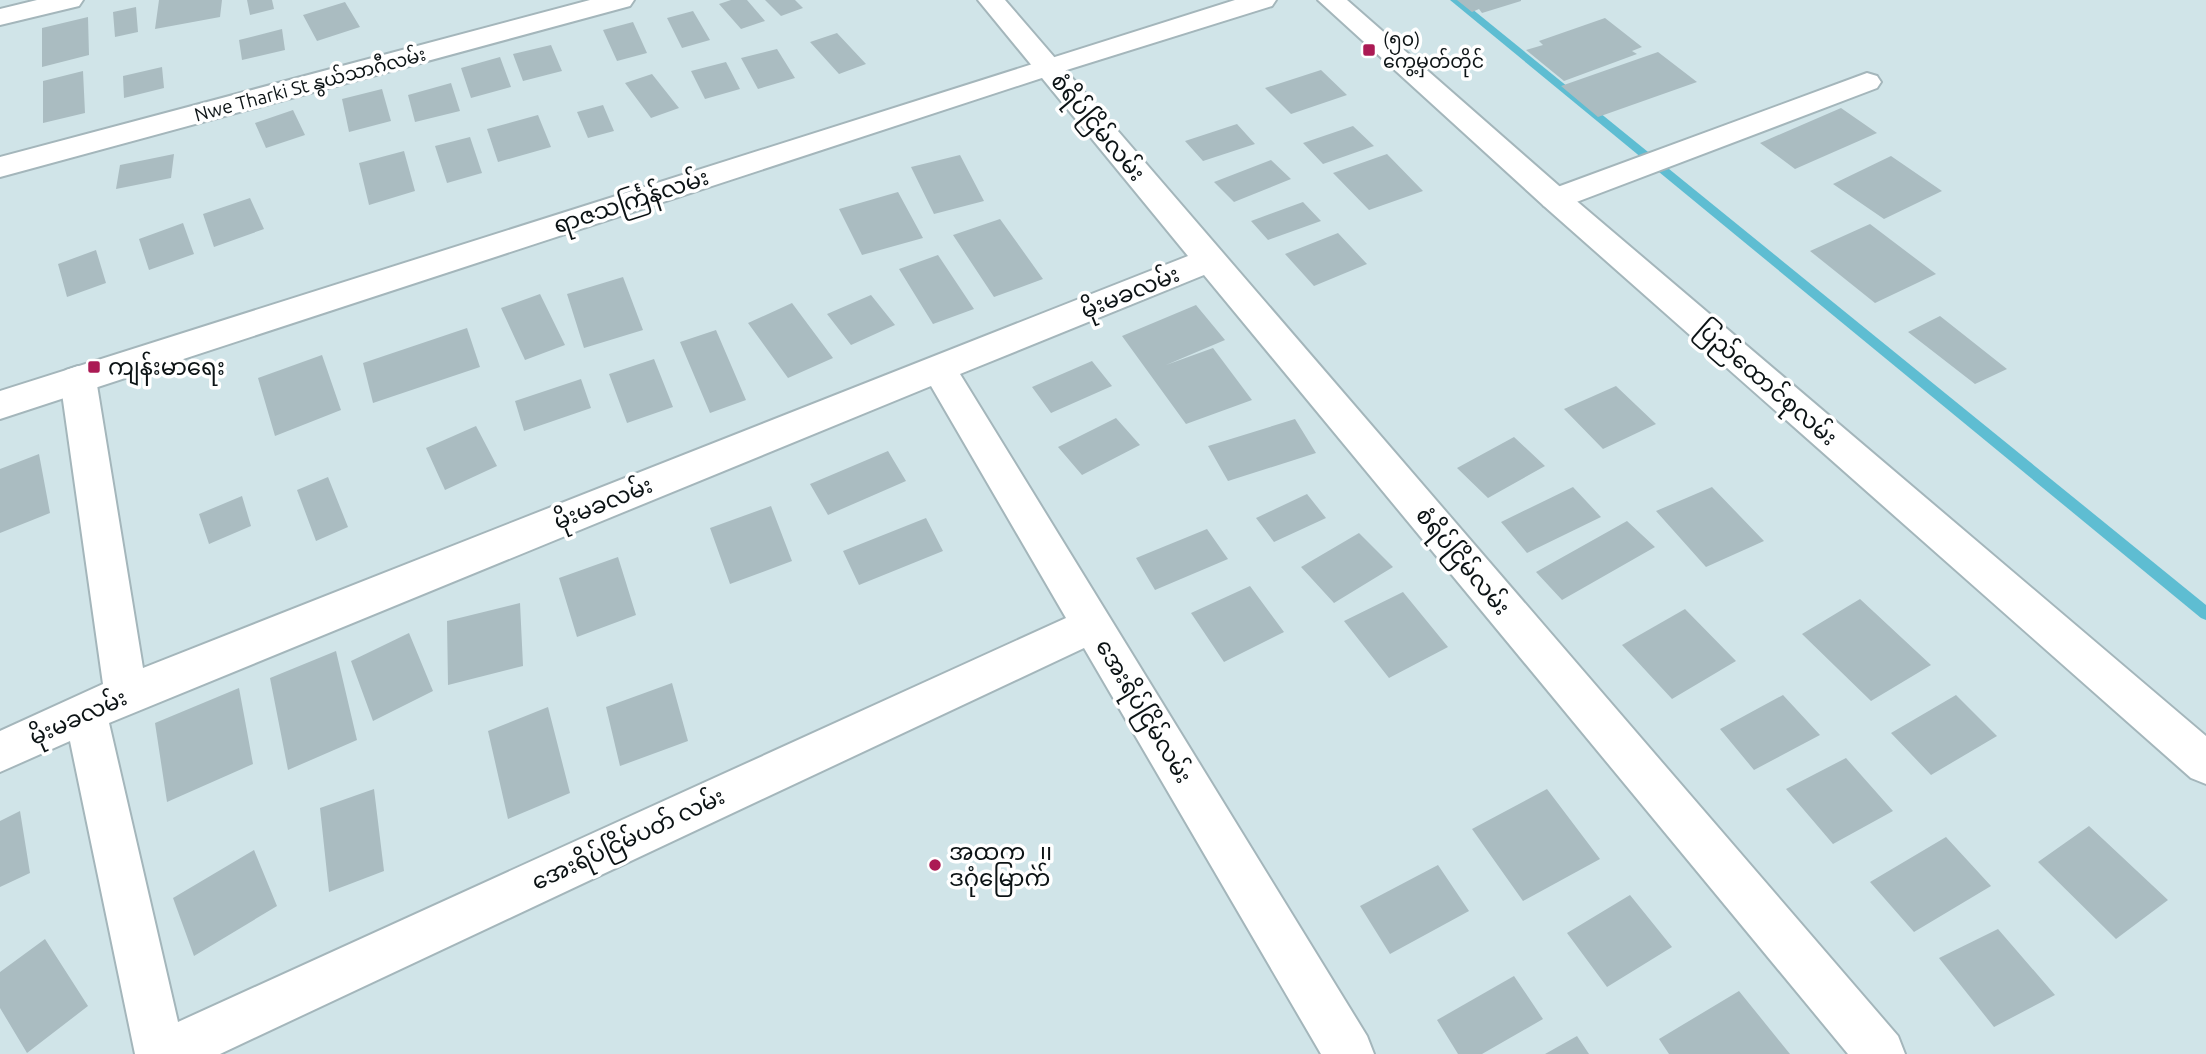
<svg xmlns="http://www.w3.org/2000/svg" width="2206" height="1054" font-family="Ubuntu,'Noto Sans Myanmar',sans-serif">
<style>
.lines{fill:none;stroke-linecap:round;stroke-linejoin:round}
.stream{fill:#5ebdd2;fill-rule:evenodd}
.building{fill:#aabcc1}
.minor-casing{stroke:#a4b6bb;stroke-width:4}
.major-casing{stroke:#a4b6bb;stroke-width:4}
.minor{fill:#fff;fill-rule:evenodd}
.major{fill:#fff;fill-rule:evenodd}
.poi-dot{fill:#ab1a54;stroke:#fff;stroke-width:2.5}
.labels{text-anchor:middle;stroke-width:7;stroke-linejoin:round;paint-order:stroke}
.far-poi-label{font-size:19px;fill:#0c1315;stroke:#fff;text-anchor:start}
.far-street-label{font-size:19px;fill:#0c1315;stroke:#fff}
.street-label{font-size:23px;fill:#0c1315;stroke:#fff}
.poi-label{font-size:23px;fill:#0c1315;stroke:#fff;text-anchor:start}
</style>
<rect width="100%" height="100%" fill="#d0e4e8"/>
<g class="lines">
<path class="stream" d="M 1450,0 L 1461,0 L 2206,605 L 2206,620 L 2201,618 Z"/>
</g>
<path class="building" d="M 159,0 L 222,0 L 220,17 L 155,29 Z
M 247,0 L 272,0 L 274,9 L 250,15 Z
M 731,0 L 747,0 L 765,21 L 741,29 L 719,4 Z
M 765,0 L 795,0 L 803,8 L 781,16 Z
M 1457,0 L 1521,0 L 1521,1 L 1482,13 L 1479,9 L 1472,12 Z
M 345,2 L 360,27 L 317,41 L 303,15 Z
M 136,7 L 138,32 L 115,37 L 113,12 Z
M 693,11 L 710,40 L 682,48 L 667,18 Z
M 88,17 L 89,55 L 42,67 L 42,28 Z
M 1605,18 L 1642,47 L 1632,51 L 1637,54 L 1564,81 L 1526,50 L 1543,45 L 1539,41 Z
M 633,22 L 647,53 L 617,61 L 603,30 Z
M 282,29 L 285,50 L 242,60 L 239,40 Z
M 837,33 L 866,64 L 839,74 L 810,42 Z
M 551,45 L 562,71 L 523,81 L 513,54 Z
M 777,49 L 795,78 L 758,89 L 741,58 Z
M 1658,52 L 1697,82 L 1598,117 L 1561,86 Z
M 500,57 L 511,87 L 471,98 L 461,68 Z
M 726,62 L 740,89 L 705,99 L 691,71 Z
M 162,67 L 164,88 L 124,98 L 123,76 Z
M 1321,70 L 1347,95 L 1291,114 L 1265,88 Z
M 83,71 L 85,113 L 43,123 L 43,81 Z
M 652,74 L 679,108 L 651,118 L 625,83 Z
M 451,83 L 460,111 L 415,122 L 408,95 Z
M 382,89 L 391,121 L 349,132 L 342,99 Z
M 603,105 L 614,131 L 588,138 L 577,112 Z
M 1841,108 L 1877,133 L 1795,169 L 1760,143 Z
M 293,110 L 305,135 L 266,148 L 255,123 Z
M 538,115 L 551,147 L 498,162 L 487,129 Z
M 1237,124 L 1255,144 L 1203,161 L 1185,141 Z
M 1353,126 L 1374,146 L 1323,164 L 1303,143 Z
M 470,137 L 482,173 L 447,183 L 435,146 Z
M 404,151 L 415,191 L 369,205 L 359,163 Z
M 174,154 L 171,178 L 116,189 L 120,165 Z
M 1387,154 L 1423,191 L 1369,210 L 1333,173 Z
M 960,155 L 984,201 L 934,214 L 911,167 Z
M 1891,156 L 1942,191 L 1884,219 L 1833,184 Z
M 1271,160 L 1291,179 L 1234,202 L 1214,182 Z
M 898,192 L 923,238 L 862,255 L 839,209 Z
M 250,198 L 264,229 L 214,247 L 203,214 Z
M 1303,202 L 1321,221 L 1268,240 L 1251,221 Z
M 1000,219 L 1043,279 L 994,297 L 953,235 Z
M 183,223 L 194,254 L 149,270 L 139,239 Z
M 1870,224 L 1936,274 L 1875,303 L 1810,251 Z
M 1338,233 L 1367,264 L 1314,286 L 1285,254 Z
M 96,250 L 106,283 L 67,297 L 58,264 Z
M 938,255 L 974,309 L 933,324 L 899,269 Z
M 623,277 L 643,330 L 584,348 L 567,294 Z
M 540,294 L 565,345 L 525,360 L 501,308 Z
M 871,295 L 895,325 L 851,345 L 827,314 Z
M 792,303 L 833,358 L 788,378 L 748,323 Z
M 1196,305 L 1225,340 L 1166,365 L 1213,348 L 1252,400 L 1186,424 L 1122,336 Z
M 1940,316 L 2007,369 L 1975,384 L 1908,332 Z
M 467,328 L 480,367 L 373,403 L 363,363 Z
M 716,330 L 746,400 L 710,413 L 680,342 Z
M 322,355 L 341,410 L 275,436 L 258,378 Z
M 654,359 L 673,407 L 627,423 L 609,374 Z
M 1092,361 L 1112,386 L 1051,413 L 1032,387 Z
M 581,379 L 591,408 L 524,431 L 515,401 Z
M 1616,386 L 1656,424 L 1603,449 L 1564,409 Z
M 1116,418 L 1140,445 L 1082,475 L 1058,447 Z
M 1295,419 L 1316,453 L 1228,481 L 1208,446 Z
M 476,426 L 497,466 L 445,490 L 426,448 Z
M 1514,437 L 1545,466 L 1488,498 L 1457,468 Z
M 888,451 L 906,481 L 828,515 L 810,484 Z
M 39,454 L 50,513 L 0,533 L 0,469 Z
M 328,477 L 348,527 L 316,541 L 297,490 Z
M 1573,487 L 1601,517 L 1527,553 L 1501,522 Z
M 1712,487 L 1764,541 L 1706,567 L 1656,511 Z
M 1307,494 L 1326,518 L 1274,542 L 1256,518 Z
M 242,496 L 251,526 L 209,544 L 199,514 Z
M 771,506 L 792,561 L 730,584 L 710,528 Z
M 926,518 L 943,551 L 859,585 L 843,551 Z
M 1627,521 L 1655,547 L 1562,600 L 1536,572 Z
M 1207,529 L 1228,559 L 1155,590 L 1136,558 Z
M 1359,533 L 1393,567 L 1334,603 L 1301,567 Z
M 618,557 L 636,615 L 577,637 L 559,578 Z
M 1250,586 L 1284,632 L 1224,662 L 1191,613 Z
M 1403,592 L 1448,647 L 1389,678 L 1344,621 Z
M 1860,599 L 1931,665 L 1871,701 L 1802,634 Z
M 520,603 L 523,666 L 448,685 L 447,621 Z
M 1685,609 L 1736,661 L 1672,699 L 1622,645 Z
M 409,633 L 433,691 L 373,721 L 351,661 Z
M 336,651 L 357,740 L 288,770 L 270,678 Z
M 672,683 L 688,741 L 620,766 L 606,707 Z
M 239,688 L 253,764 L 167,802 L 155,723 Z
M 1783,695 L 1820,735 L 1754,770 L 1720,729 Z
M 1956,695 L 1997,736 L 1931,775 L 1891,733 Z
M 548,707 L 570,793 L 508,819 L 488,731 Z
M 1846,758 L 1893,811 L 1833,844 L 1786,789 Z
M 374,789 L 384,871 L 329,892 L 320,808 Z
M 1547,789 L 1600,859 L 1523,901 L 1472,829 Z
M 20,811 L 30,873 L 0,887 L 0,821 Z
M 2089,826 L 2168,900 L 2116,939 L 2038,862 Z
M 1946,837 L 1991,886 L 1914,932 L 1870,882 Z
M 254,850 L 277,906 L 194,956 L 173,898 Z
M 1438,865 L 1469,911 L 1390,954 L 1360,906 Z
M 1630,895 L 1672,947 L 1607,987 L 1567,933 Z
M 1998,929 L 2055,995 L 1994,1027 L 1939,958 Z
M 45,939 L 88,1006 L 27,1053 L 0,1008 L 0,972 Z
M 1514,976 L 1543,1019 L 1482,1054 L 1458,1054 L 1437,1020 Z
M 1739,991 L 1790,1054 L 1669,1054 L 1659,1039 Z
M 1577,1036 L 1589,1054 L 1545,1054 Z"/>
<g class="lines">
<defs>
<path id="minor" d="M 37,0 L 83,0 L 79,6 L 0,25 L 0,9 Z
M 590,0 L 634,0 L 630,6 L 0,177 L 0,157 Z
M 978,0 L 1005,0 L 1898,1036 L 1905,1054 L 1848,1054 L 1204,275 L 960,374 L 1367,1036 L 1374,1054 L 1321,1054 L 1084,648 L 220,1054 L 135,1054 L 70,741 L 0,772 L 0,731 L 103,684 L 60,379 L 66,370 L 78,366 L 90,370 L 96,379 L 143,668 L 1188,256 ZM 931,386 L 1066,618 L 178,1022 L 109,723 Z
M 1867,73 L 1877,76 L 1881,82 L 1877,88 L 1566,206 L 1555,209 L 1544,206 L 1539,199 L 1544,192 Z"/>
<path id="major" d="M 1235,0 L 1276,0 L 1272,6 L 1057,73 L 0,419 L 0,391 Z
M 1318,0 L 1347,0 L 1566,192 L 2206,736 L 2206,784 L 2191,778 L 1544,206 Z"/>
</defs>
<use href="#minor" class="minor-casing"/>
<use href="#major" class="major-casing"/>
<use href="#minor" class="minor"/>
<use href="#major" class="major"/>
</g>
<g class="poi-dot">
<rect x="1362" y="43" width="14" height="14" rx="3.5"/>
<rect x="87" y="360" width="14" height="14" rx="3.5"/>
<circle cx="935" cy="865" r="7"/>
</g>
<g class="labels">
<g class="far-poi-label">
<text x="1383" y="46">(၅၀)<tspan x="1383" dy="22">ကွေ့မှတ်တိုင်</tspan></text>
</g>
<g class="far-street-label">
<text transform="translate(310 84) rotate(-15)" y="7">Nwe Tharki St နွယ်သာဂီလမ်း</text>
</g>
<g class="street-label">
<text transform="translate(1098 127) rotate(50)" y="8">စံရိပ်ငြိမ်လမ်း</text>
<text transform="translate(631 201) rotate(-18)" y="8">ရာဇသင်္ကြန်လမ်း</text>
<text transform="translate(1130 292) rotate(-22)" y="8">မိုးမခလမ်း</text>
<text transform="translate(1767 383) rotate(41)" y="8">ပြည်ထောင်စုလမ်း</text>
<text transform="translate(603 503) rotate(-22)" y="8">မိုးမခလမ်း</text>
<text transform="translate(1463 561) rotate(50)" y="8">စံရိပ်ငြိမ်လမ်း</text>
<text transform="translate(1144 711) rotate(59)" y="8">အေးရိပ်ငြိမ်လမ်း</text>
<text transform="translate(78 717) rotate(-24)" y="8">မိုးမခလမ်း</text>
<text transform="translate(628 839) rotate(-25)" y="8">အေးရိပ်ငြိမ်ပတ် လမ်း</text>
</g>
<g class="poi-label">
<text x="108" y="375">ကျန်းမာရေး</text>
<text x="949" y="860">အထက ၂၊<tspan x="949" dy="26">ဒဂုံမြောက်</tspan></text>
</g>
</g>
</svg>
